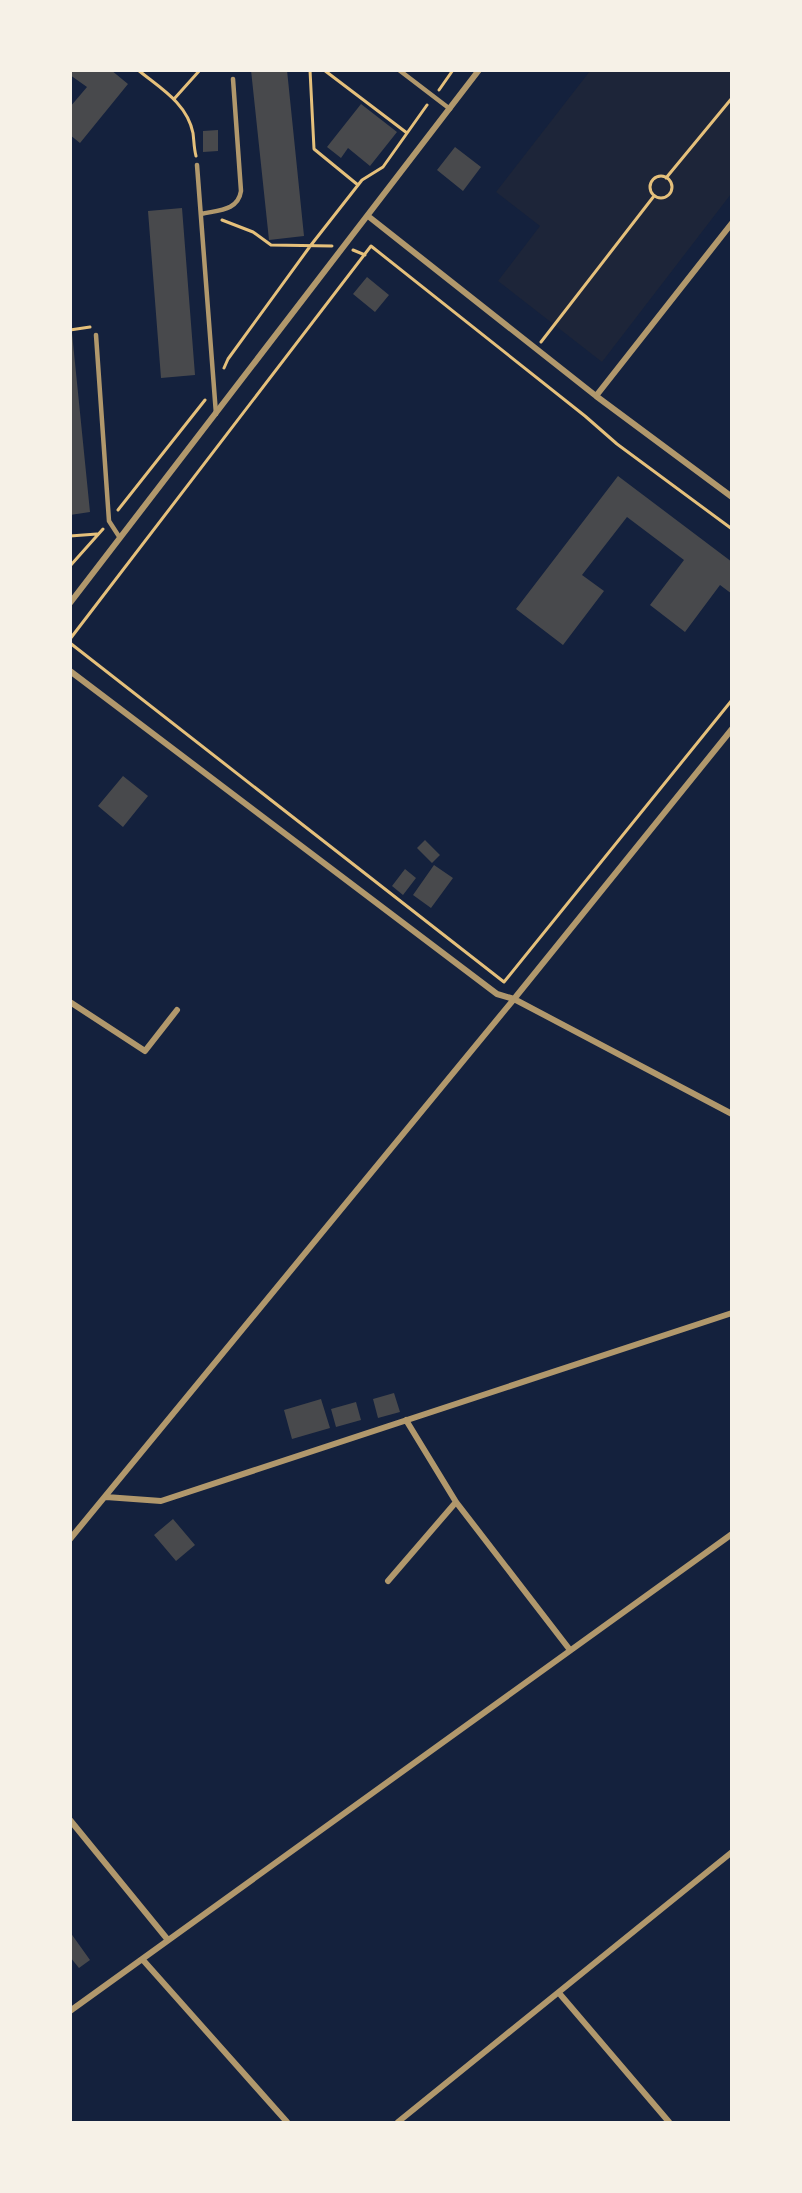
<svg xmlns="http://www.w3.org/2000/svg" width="802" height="2193" font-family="Mulish,sans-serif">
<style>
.green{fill:#1d2539}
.building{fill:#48494c}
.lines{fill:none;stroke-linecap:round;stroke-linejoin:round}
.path{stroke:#e5c07b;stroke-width:3}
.service{stroke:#b1986c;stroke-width:4.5}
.minor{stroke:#b1986c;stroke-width:6}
</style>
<rect width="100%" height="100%" fill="#14213d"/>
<path class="green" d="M 590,71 L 731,71 L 731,194 L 602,362 L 498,281 L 540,226 L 496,192 Z"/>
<path class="building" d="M 70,70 L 111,70 L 128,84 L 80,143 L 70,135 L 70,107 L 87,87 L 70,75 Z
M 251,70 L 287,70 L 304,236 L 269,240 Z
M 361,104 L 397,132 L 370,166 L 348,148 L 341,158 L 327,147 Z
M 218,130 L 218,151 L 203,152 L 203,131 Z
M 455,147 L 481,167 L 463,191 L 437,170 Z
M 182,208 L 195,375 L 161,378 L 148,211 Z
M 367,277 L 389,295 L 375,312 L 353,294 Z
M 70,333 L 72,333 L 90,512 L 70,515 Z
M 618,476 L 732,562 L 732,594 L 720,585 L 685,632 L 650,605 L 684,560 L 627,517 L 582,575 L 604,591 L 563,645 L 516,609 Z
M 123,776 L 148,796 L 123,827 L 98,806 Z
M 425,840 L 440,855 L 432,863 L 417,848 Z
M 434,865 L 453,878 L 431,908 L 413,895 Z
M 405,869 L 416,878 L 403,895 L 392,886 Z
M 394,1393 L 400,1412 L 378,1418 L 373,1399 Z
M 321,1399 L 330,1428 L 292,1439 L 284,1410 Z
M 356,1402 L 361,1420 L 336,1427 L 331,1409 Z
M 173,1519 L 195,1545 L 176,1561 L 154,1535 Z
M 70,1932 L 90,1960 L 79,1968 L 70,1957 Z"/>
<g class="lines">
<path class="path" d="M 138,70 C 160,88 187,103 193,133 C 194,141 194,149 196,156
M 310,70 L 314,149 L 358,185
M 324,70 L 407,133
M 439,90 L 453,70
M 174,99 L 200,70
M650 187a11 11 0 1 1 22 0a11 11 0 1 1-22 0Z
M 666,178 L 732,98
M 222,220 L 253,232 L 271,245 L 332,246
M 353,250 L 365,255
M 70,330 L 90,327
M 541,342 L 654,196
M 224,368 L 228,359 L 311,245 L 362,180 L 383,167 L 427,105
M 118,510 L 205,400
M 70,536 L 97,534
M 70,566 L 103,529
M 70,639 L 371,246 L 585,416 L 617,444 L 732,529
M 70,643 L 504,982 L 732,700"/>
<path class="service" d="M 399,70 L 450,109
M 197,165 L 216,414
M 201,214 C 218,210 238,211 241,191 L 233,79
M 96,335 L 109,521 L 120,538"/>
<path class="minor" d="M 368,216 L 596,396 L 732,497
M 596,396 L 732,223
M 70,603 L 479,70
M 70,671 L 497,994 L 514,999 L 732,1114
M 70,1002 L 145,1051 L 177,1010
M 406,1420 L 456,1502 L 570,1650
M 106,1497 L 161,1501 L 732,1313
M 70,1539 L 514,999 L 732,729
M 388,1581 L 456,1502
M 70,1820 L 168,1940
M 143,1960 L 287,2122
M 559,1993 L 669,2122
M 70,2011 L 732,1534
M 398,2122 L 732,1852"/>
</g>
<rect width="802" height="2193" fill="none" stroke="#f6f1e7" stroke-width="144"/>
</svg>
